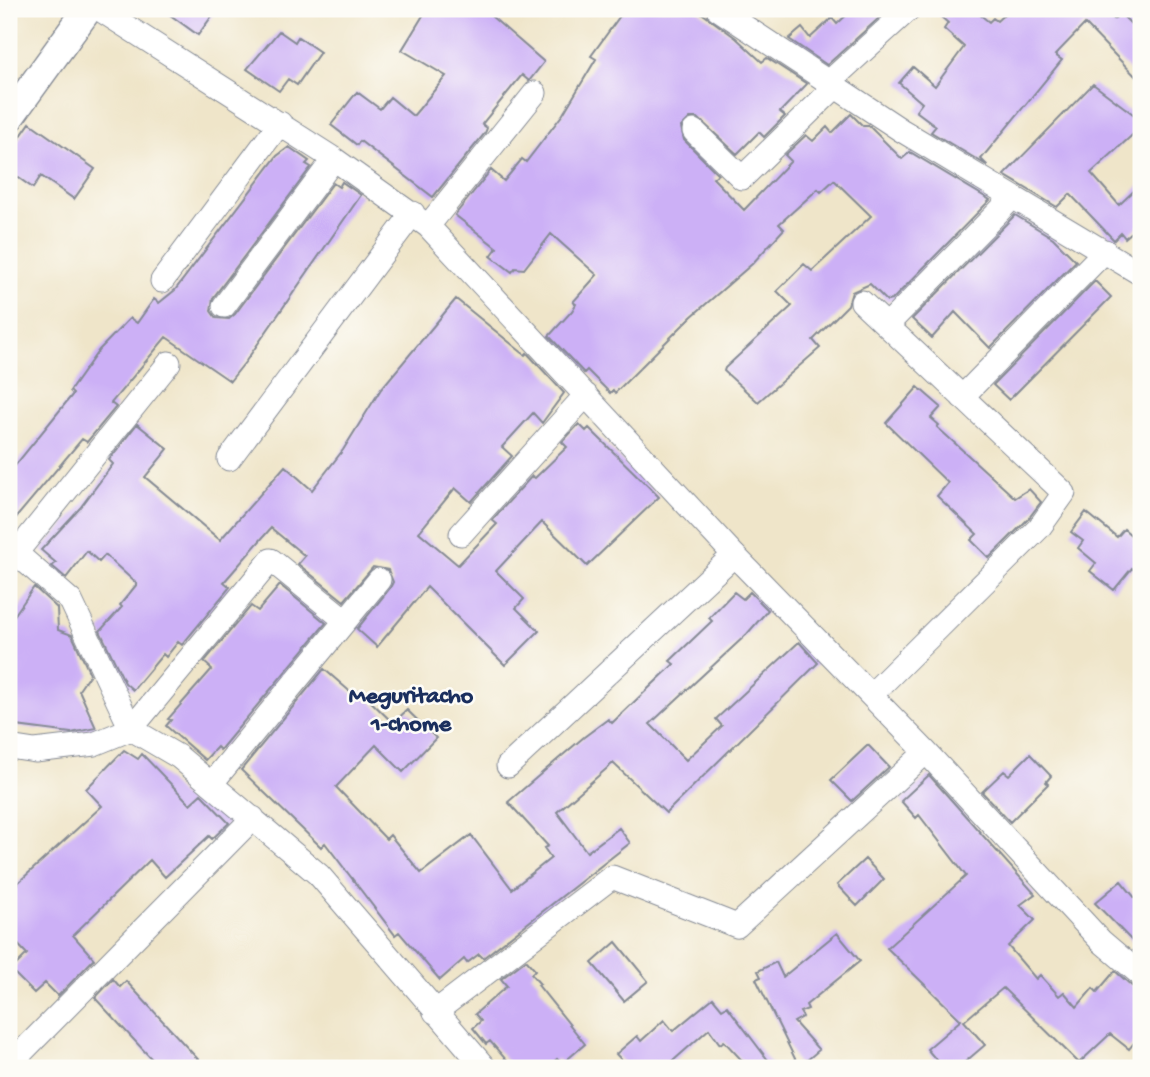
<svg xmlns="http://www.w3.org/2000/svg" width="1150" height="1077" font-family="'Gochi Hand',sans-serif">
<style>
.building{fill:#ccb0f6}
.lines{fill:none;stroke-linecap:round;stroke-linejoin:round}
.minor-casing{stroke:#858a94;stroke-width:25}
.tertiary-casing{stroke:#858a94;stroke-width:31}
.minor{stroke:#fff;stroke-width:23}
.tertiary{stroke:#fff;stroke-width:28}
.labels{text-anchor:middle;stroke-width:5;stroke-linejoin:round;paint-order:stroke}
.neighbourhood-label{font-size:24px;font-weight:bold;fill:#1b2f5e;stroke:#fdfcf7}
</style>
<rect width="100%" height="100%" fill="#fdfcf7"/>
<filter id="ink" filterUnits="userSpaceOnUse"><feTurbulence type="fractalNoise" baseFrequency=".0143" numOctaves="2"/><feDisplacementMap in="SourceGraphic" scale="14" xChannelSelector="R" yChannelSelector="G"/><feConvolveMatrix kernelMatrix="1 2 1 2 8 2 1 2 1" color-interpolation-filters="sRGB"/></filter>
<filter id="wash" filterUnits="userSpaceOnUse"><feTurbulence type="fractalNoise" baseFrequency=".00686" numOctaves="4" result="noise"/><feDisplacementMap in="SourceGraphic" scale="28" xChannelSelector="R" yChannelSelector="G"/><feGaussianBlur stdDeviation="1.57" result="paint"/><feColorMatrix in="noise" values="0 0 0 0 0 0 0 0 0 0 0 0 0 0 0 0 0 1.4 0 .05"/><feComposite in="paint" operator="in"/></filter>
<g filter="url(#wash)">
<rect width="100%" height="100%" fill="#efe5c9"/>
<g id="blocks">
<path class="building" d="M 162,9 L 217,9 L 198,35 Z
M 427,9 L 483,9 L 544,62 L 529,81 L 522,75 L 482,124 L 487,128 L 485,133 L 433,197 L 360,141 L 357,145 L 331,125 L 357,92 L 380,109 L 390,97 L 413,116 L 419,109 L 446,76 L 402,50 Z
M 625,9 L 696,9 L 736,38 L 762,62 L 767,58 L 807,84 L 780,112 L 785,116 L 764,137 L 759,132 L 737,154 L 698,118 L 690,118 L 681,127 L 684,140 L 718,174 L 713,178 L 744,210 L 791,161 L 785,155 L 806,135 L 813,141 L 827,127 L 832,133 L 851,114 L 863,126 L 869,126 L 902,159 L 910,152 L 990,200 L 892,300 L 887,301 L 870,284 L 852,292 L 848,305 L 813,340 L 820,348 L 758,402 L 724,371 L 725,368 L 792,306 L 777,291 L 804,264 L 812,271 L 871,216 L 834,180 L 821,192 L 818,189 L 779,224 L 784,229 L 752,264 L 691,317 L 615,393 L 613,390 L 610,393 L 587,370 L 584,373 L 549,336 L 572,311 L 576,304 L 573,302 L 597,275 L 551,234 L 524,269 L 515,268 L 512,272 L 491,256 L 497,248 L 455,215 L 491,170 L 504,181 L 522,159 L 526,162 L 563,114 L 596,59 L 591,56 Z
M 853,9 L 889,9 L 827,65 L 789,39 L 802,28 L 810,38 L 832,18 L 837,24 Z
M 932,9 L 973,9 L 989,22 L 993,18 L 997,21 L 1010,9 L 1105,9 L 1114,19 L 1120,13 L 1141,34 L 1141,82 L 1085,24 L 1055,55 L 1062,60 L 981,159 L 988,166 L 931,132 L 936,126 L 916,111 L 922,103 L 899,83 L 913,67 L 935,86 L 964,47 L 944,29 L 948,23 Z
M 279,31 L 295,42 L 298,37 L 320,52 L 297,85 L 288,79 L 279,91 L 247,69 Z
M 1093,84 L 1141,120 L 1141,127 L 1091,173 L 1119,205 L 1141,184 L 1141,224 L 1125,238 L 1121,233 L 1114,240 L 1070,194 L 1057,207 L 1004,175 Z
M 30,123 L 95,169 L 74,199 L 41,176 L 33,188 L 9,171 L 9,153 Z
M 289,147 L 309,161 L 306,164 L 311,167 L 213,298 L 211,311 L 216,318 L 229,319 L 235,314 L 333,183 L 339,187 L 342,182 L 361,195 L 246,361 L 230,381 L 166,337 L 111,403 L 116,407 L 87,442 L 82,439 L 9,526 L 9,473 L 73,394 L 70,391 L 99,350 L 130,318 L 137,323 L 154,299 L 159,303 L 175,290 L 277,156 Z
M 1015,215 L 1053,238 L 1076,261 L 990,348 L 955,312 L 932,338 L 912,319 Z
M 1095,281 L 1111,297 L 1009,400 L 993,385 Z
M 456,299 L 525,355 L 527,353 L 564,393 L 542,423 L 533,413 L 502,447 L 512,456 L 471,502 L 455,488 L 419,532 L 458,565 L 497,524 L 492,520 L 532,476 L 535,478 L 567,447 L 562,442 L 579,424 L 586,431 L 589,428 L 659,497 L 587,566 L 542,522 L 496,571 L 524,599 L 516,608 L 539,631 L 505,665 L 427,587 L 377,647 L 357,629 L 390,588 L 393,582 L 388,570 L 373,567 L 344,601 L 298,564 L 305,556 L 271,528 L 224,582 L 230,587 L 182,645 L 178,642 L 166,657 L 163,654 L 133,690 L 125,683 L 100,631 L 122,607 L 120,605 L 137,584 L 105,555 L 99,562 L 87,551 L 66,578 L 52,566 L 56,563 L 41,550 L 80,508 L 113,464 L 109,460 L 137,424 L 168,449 L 145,477 L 220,540 L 285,466 L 312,490 L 343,450 L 381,389 Z
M 918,387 L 941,407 L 931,418 L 939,425 L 937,427 L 1015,498 L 1029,489 L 1041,502 L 1028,519 L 989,558 L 971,540 L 977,534 L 937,496 L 948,483 L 886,423 Z
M 1086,512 L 1117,537 L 1124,529 L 1141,544 L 1141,576 L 1132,568 L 1114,590 L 1090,571 L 1096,563 L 1078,548 L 1083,541 L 1071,532 Z
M 280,585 L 326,623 L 220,750 L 217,747 L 205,760 L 166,726 L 171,720 L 168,719 L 212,669 L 204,662 L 251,606 L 258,611 Z
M 34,587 L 57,608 L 58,630 L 72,635 L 90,674 L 79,690 L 96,728 L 71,733 L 9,725 L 9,623 Z
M 734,592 L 743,599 L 750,592 L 768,610 L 747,634 L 650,724 L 686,760 L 722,726 L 716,719 L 799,642 L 818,663 L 666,813 L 613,763 L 557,812 L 587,852 L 619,828 L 630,843 L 483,958 L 479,954 L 467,963 L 464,959 L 440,980 L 399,932 L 395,935 L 325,843 L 321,847 L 241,770 L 324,669 L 355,696 L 360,691 L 393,723 L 407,710 L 436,738 L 403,772 L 376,745 L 336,787 L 386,839 L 390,835 L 421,873 L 471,835 L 512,889 L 551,858 L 544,848 L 548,846 L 508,802 L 584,737 L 608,719 L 612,723 L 674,664 L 670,661 L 712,621 L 709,618 Z
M 868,745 L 889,767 L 852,801 L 831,780 Z
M 124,750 L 138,759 L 142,754 L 190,804 L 201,794 L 229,823 L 212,839 L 209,836 L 165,877 L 150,860 L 73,935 L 94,959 L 58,996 L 45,983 L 34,993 L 11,970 L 27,954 L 9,935 L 9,891 L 102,806 L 86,789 Z
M 1030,754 L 1051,776 L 1046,782 L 1048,784 L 1010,822 L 982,792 L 1004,771 L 1009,775 Z
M 929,775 L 1035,894 L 1020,905 L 1035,920 L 1008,946 L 1036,979 L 1040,975 L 1059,996 L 1064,992 L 1077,1007 L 1093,988 L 1097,992 L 1115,971 L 1132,986 L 1141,989 L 1141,1034 L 1129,1049 L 1110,1034 L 1079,1063 L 1003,988 L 964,1021 L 985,1045 L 958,1068 L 943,1068 L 927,1049 L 961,1020 L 887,948 L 966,876 L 919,815 L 916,818 L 901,801 Z
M 865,859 L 884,879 L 857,906 L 837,885 Z
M 1121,881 L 1141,905 L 1141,957 L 1133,950 L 1136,945 L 1095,903 Z
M 837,933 L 860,961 L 806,1005 L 808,1009 L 800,1012 L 803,1017 L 794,1022 L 819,1050 L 799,1067 L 756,979 L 761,977 L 758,971 L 776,962 L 783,977 Z
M 616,942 L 648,981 L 624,1001 L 592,963 Z
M 526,960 L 535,970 L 531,974 L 540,984 L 538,985 L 585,1044 L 562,1064 L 557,1059 L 547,1068 L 513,1068 L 490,1041 L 486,1044 L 473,1028 L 481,1021 L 475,1014 L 507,986 L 501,979 Z
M 113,979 L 120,987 L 126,981 L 206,1068 L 160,1068 L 95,998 Z
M 713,998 L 722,1009 L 727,1006 L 774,1068 L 749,1068 L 724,1041 L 720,1044 L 709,1029 L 665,1068 L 629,1068 L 616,1054 L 637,1036 L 641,1041 L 664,1020 L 673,1031 Z"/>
</g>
</g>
<g filter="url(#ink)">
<use href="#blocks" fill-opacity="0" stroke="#858a94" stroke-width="2"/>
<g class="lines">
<defs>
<path id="minor" d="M 99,9 L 334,159 L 428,226 L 734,555 L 926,752 L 1101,941 L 1141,975
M 718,9 L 901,130 L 1141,274
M 829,82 L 909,9
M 694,131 L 742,178 L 836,86
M 428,226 L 535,93
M 162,281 L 280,123
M 862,302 L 1064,493 L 1039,528 L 871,695
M 224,306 L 334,159
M 887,325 L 1012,198
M 962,397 L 1105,251
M 229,459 L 413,213
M 461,534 L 586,395
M 9,547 L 71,601 L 131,729 L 179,757 L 319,875 L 485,1068
M 16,553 L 169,363
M 9,747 L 35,751 L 94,744 L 131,729 L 271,560 L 345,620
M 508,766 L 734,555
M 211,784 L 379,580
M 435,1012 L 612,877 L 737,926 L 926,752
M 9,1065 L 253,818"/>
<path id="tertiary" d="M 9,118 L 88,9"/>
</defs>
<use href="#minor" class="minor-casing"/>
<use href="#tertiary" class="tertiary-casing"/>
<use href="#minor" class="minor"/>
<use href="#tertiary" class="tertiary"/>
</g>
</g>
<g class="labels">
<g class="neighbourhood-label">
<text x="411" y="702">Meguritacho<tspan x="411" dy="28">1-chome</tspan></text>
</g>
</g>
<rect width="1150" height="1077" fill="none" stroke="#fdfcf7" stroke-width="35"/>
</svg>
